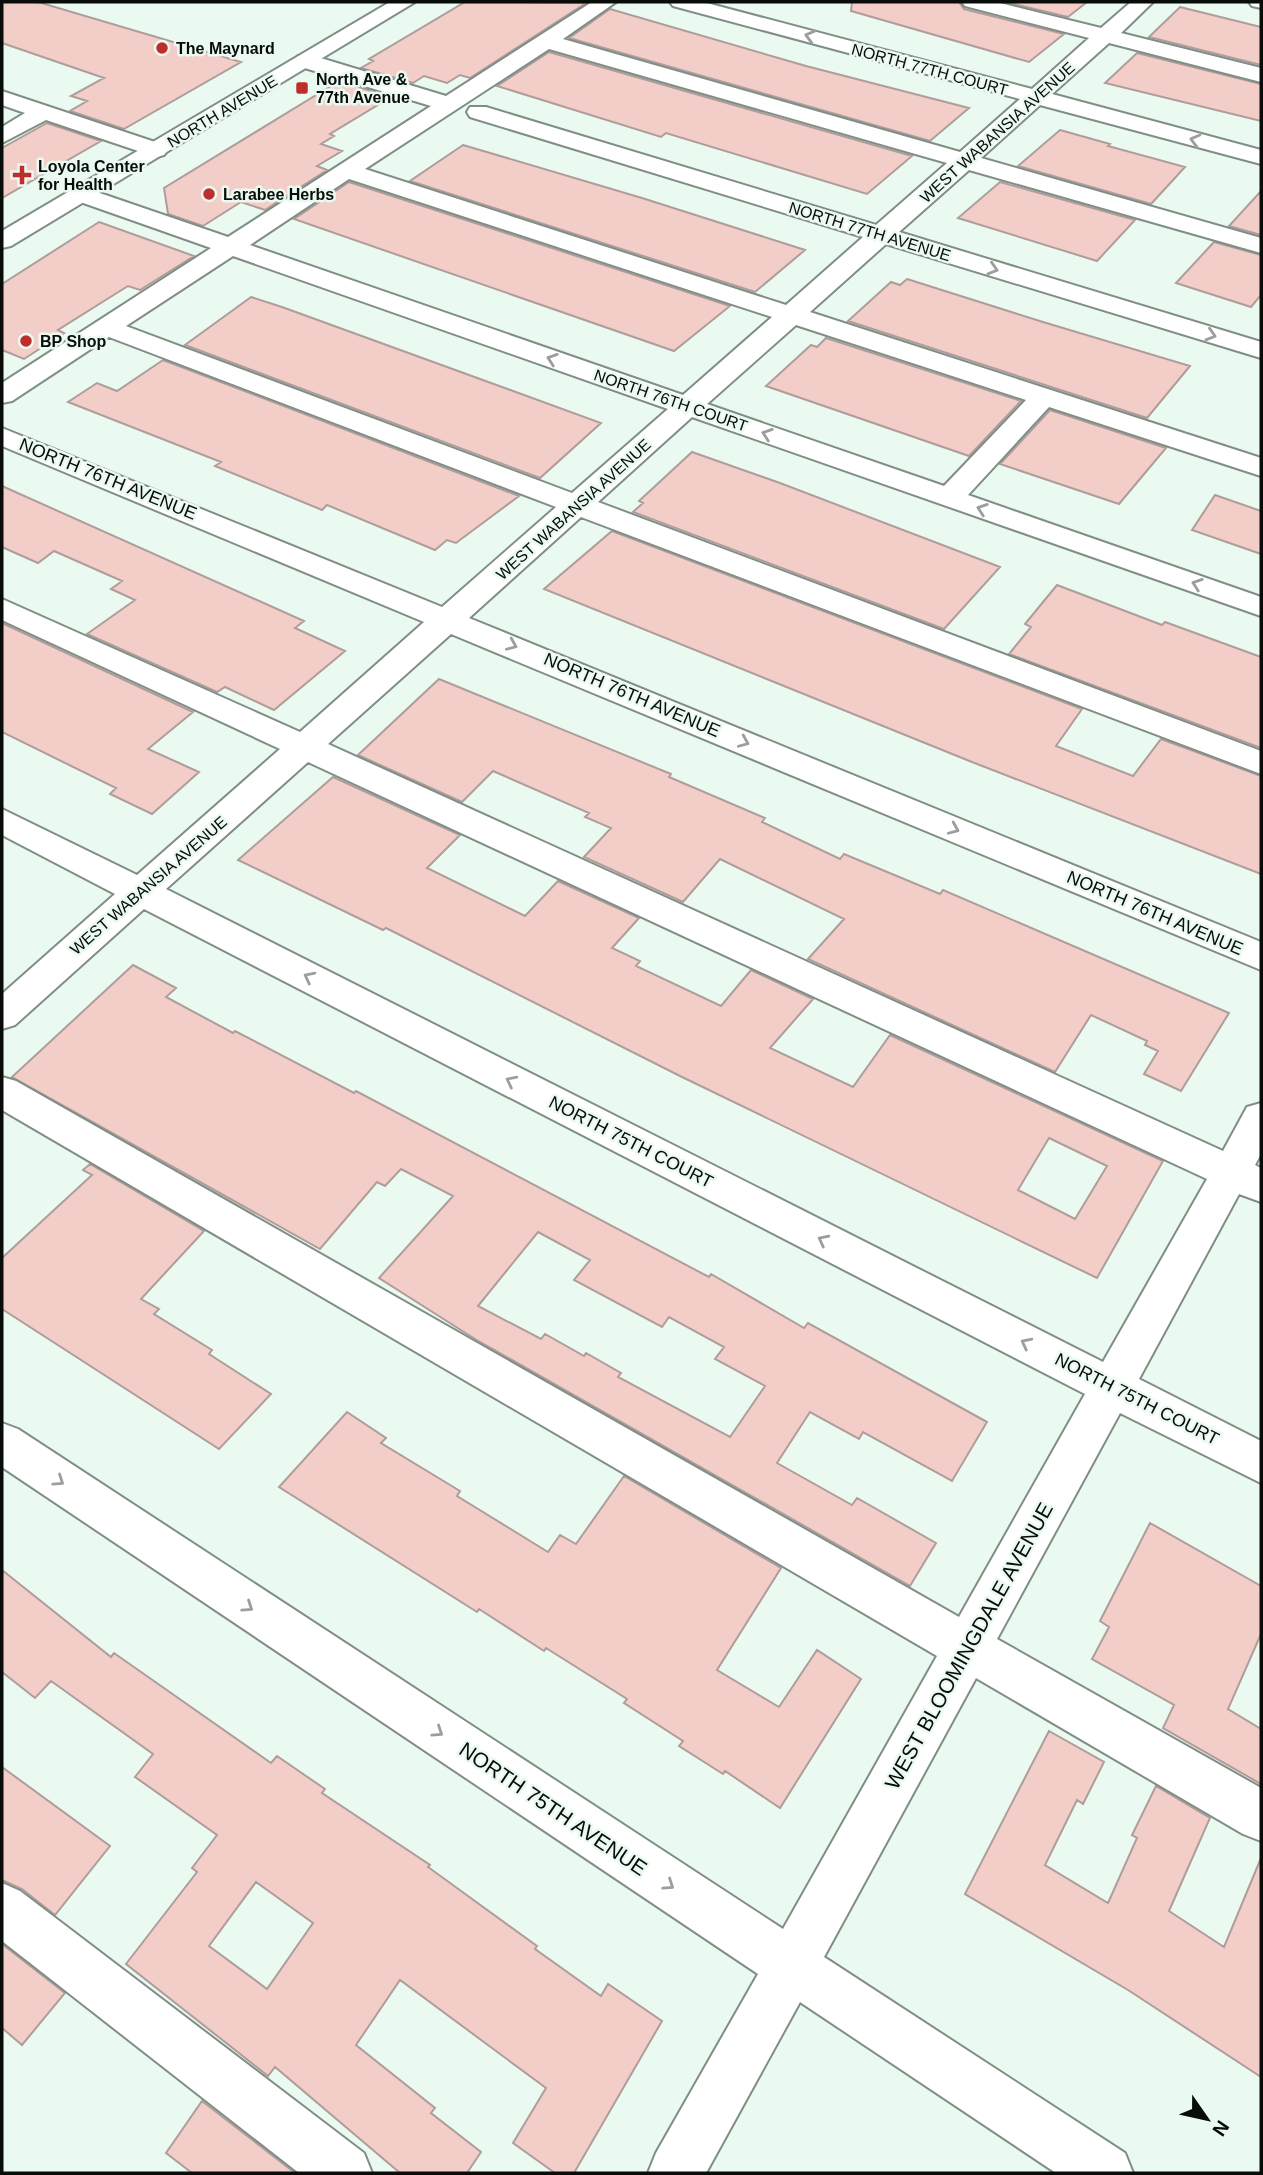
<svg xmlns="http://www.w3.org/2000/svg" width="1263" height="2175" font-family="Helvetica,sans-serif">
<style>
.building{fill:#f3cdc8;stroke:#ae9d9b;stroke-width:2;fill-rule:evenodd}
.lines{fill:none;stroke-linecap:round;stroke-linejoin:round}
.minor-casing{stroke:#808e86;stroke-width:4}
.major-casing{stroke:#808e86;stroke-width:4}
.minor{fill:#fff;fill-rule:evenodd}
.major{fill:#fff;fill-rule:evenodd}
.oneway{stroke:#9c9e9d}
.poi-dot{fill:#bd2e2c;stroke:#ebfaf1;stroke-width:2.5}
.labels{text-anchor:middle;stroke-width:5;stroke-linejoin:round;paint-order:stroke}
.far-poi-label{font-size:16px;font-weight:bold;fill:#080d0a;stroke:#ebfaf1;text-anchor:start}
.far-street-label{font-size:16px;fill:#080d0a;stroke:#ebfaf1}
.street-label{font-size:18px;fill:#080d0a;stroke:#ebfaf1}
.near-street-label{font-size:21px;fill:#080d0a;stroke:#ebfaf1}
</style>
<rect width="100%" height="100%" fill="#ebfaf1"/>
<path class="building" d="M 2,2 L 38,2 L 241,62 L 124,129 L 70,111 L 87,101 L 71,96 L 104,78 L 2,43 Z
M 465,2 L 586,3 L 470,78 L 460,75 L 447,83 L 424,76 L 413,83 L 361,68 L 373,61 L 369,59 Z
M 852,2 L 959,2 L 964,9 L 1064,34 L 1029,62 L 851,11 Z
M 1006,2 L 1087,2 L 1068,17 Z
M 1180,7 L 1261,27 L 1261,65 L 1149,37 Z
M 610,9 L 806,66 L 969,108 L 930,141 L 569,38 Z
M 549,52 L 912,156 L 867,194 L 666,133 L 661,137 L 497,86 Z
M 1137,53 L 1261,84 L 1261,121 L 1105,83 Z
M 339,81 L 391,97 L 330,134 L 334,136 L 321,144 L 342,151 L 317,166 L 327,170 L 265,210 L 241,202 L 203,226 L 168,214 L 164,188 Z
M 47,123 L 101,141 L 2,198 L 2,148 Z
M 1060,130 L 1110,144 L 1108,146 L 1185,167 L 1151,204 L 1018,166 Z
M 463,145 L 642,198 L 805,250 L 755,292 L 410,181 Z
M 349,182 L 730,306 L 674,351 L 294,219 Z
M 1000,182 L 1135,220 L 1097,261 L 958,218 Z
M 1261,191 L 1261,235 L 1229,226 Z
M 99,222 L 194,256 L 140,290 L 128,286 L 58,330 L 64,333 L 24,359 L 2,350 L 2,284 Z
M 1214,242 L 1261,255 L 1261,295 L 1251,307 L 1176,283 Z
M 907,279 L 1043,322 L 1190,366 L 1147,418 L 848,321 L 891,282 L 900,285 Z
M 251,297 L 282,307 L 601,423 L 540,478 L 185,345 Z
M 826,338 L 1021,401 L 969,456 L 766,386 L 811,345 L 817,347 Z
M 163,360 L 519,496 L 456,543 L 447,540 L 435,550 L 327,505 L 322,510 L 215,466 L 221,462 L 68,402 L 97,383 L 117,391 Z
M 1050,410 L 1166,448 L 1119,504 L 1000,464 Z
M 692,452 L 780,483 L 1000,567 L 944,629 L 633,512 L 643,503 L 639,501 Z
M 2,486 L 304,621 L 295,628 L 345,651 L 274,710 L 225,687 L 217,692 L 87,634 L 135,600 L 111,589 L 122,581 L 54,551 L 38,563 L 2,547 Z
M 1215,495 L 1261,511 L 1261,554 L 1192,530 Z
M 612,531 L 1082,709 L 1056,746 L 1133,776 L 1161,739 L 1261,776 L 1261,874 L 972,762 L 544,589 Z
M 1057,585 L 1162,625 L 1165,622 L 1261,657 L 1261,748 L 1009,654 L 1031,627 L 1025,624 Z
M 2,623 L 193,712 L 148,749 L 199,772 L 152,814 L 110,794 L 116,788 L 2,732 Z
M 439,679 L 671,774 L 669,777 L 765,818 L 762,822 L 840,859 L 844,854 L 940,894 L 943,890 L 1229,1013 L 1181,1091 L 1144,1074 L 1158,1051 L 1145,1045 L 1147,1041 L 1091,1015 L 1055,1072 L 808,959 L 844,919 L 720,859 L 683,902 L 584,857 L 611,828 L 585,817 L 589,813 L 493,771 L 462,802 L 358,755 Z
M 333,777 L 460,835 L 427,868 L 525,916 L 558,881 L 639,918 L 612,948 L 640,961 L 636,966 L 721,1006 L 751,970 L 813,999 L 770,1048 L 853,1087 L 890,1035 L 1163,1161 L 1097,1278 L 682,1077 L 386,928 L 383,930 L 238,860 ZM 1049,1138 L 1107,1166 L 1075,1219 L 1018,1190 Z
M 133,965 L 176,988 L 166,997 L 233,1033 L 235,1031 L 354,1093 L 356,1091 L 709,1277 L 711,1274 L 804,1328 L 808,1323 L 987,1422 L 952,1481 L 863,1432 L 859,1439 L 810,1412 L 777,1463 L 852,1505 L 857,1498 L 936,1543 L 910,1586 L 475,1339 L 379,1278 L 453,1196 L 401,1169 L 385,1186 L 377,1182 L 320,1249 L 12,1077 ZM 538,1232 L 590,1260 L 574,1280 L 662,1327 L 669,1317 L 724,1347 L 715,1359 L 765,1386 L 730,1437 L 618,1377 L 621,1373 L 586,1353 L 584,1356 L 545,1334 L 541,1339 L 478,1306 Z
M 90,1164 L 204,1231 L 141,1299 L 159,1309 L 154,1314 L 212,1350 L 209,1354 L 271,1394 L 219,1449 L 2,1309 L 2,1258 L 92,1175 L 83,1170 Z
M 347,1412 L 386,1438 L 381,1443 L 460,1491 L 457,1496 L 548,1552 L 560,1535 L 576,1544 L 624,1476 L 781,1568 L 717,1670 L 779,1707 L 817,1650 L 861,1679 L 780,1808 L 725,1771 L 723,1774 L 679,1746 L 683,1741 L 624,1703 L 627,1699 L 546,1648 L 544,1651 L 479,1609 L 477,1612 L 279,1487 Z
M 1150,1523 L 1261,1586 L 1261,1634 L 1228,1709 L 1261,1729 L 1261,1784 L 1163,1728 L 1174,1705 L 1092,1659 L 1109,1627 L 1100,1621 Z
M 2,1570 L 111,1657 L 114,1653 L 271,1763 L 277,1756 L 325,1789 L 322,1793 L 430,1865 L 428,1867 L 537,1946 L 535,1949 L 601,1996 L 608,1984 L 662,2021 L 574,2173 L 555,2173 L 513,2143 L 546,2088 L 400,1980 L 356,2045 L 435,2108 L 431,2113 L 481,2152 L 467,2173 L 400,2173 L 275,2067 L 268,2076 L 126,1964 L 197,1872 L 192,1868 L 217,1835 L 135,1777 L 153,1754 L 51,1681 L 35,1698 L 2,1672 ZM 256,1882 L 313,1923 L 267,1989 L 209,1946 Z
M 1049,1731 L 1104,1762 L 1083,1804 L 1077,1800 L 1045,1865 L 1108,1903 L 1137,1838 L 1132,1835 L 1156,1786 L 1210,1818 L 1169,1911 L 1224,1947 L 1261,1858 L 1261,2077 L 1128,1990 L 965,1894 Z
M 2,1767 L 110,1846 L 55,1915 L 22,1889 L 2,1880 Z
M 2,1944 L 65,1993 L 22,2045 L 2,2028 Z
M 202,2101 L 295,2173 L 192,2173 L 166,2153 Z"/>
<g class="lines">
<defs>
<path id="minor" d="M 592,2 L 616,2 L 563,39 L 960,152 L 1020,99 L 673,6 L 670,2 L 703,2 L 1032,89 L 1089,38 L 965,6 L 962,2 L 996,2 L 1101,28 L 1131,2 L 1153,2 L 1121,33 L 1261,68 L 1261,82 L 1109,43 L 1052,94 L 1261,150 L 1261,164 L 1040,105 L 981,158 L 1261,238 L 1261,253 L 969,170 L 899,232 L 1261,342 L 1261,358 L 886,244 L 810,312 L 1261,458 L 1261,476 L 1049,407 L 968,495 L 1261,597 L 1261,616 L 692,417 L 598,502 L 1261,751 L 1261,774 L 581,517 L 469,618 L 1261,942 L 1261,970 L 451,634 L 328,744 L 1223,1151 L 1247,1107 L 1261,1103 L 1261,1154 L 1255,1165 L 1261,1168 L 1261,1202 L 1239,1194 L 1139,1379 L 1261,1441 L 1261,1483 L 1120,1413 L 997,1639 L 1261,1788 L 1261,1841 L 1243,1834 L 976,1678 L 824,1957 L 1125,2153 L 1133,2173 L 1056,2173 L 800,2002 L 706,2173 L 648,2173 L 656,2153 L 758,1974 L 2,1467 L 2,1423 L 18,1429 L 783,1929 L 937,1656 L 2,1110 L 2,1077 L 16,1081 L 959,1617 L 1085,1394 L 144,909 L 15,1025 L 2,1029 L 2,994 L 115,894 L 2,835 L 2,809 L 137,875 L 280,749 L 2,620 L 2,599 L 300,732 L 424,622 L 2,446 L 2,428 L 442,607 L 556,507 L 109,337 L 12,401 L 2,403 L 2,383 L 211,248 L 72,199 L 68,194 L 72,189 L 88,189 L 228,237 L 431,106 L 298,66 L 295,61 L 298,56 L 314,56 L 446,96 ZM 549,49 L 947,163 L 876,225 L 486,107 L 470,107 L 467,112 L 470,117 L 863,237 L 786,305 L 365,169 ZM 349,179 L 772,317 L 683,395 L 250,245 ZM 233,256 L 668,409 L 572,493 L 126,326 ZM 796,325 L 1026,400 L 944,486 L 707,404 ZM 308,762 L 1207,1179 L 1103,1362 L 166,889 Z
M 1249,2 L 1261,2 L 1261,8 L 1252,6 Z
M 2,91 L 164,145 L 168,150 L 164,155 L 156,157 L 46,120 L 2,143 L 2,127 L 25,113 L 2,105 Z
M 2,1883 L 20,1891 L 364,2153 L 372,2173 L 299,2173 L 2,1941 Z"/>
<path id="major" d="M 390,2 L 415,2 L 11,246 L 2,248 L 2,231 Z"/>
</defs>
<use href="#minor" class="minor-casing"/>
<use href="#major" class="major-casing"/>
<use href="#minor" class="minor"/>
<use href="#major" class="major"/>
</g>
<defs><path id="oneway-chevron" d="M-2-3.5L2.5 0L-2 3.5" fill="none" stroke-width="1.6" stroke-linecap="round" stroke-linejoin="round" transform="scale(1.75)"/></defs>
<g class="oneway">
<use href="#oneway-chevron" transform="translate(810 36) rotate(-165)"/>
<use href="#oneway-chevron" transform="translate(1195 140) rotate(-165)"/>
<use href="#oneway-chevron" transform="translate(993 269) rotate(17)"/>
<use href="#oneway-chevron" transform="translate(1211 335) rotate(17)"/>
<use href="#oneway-chevron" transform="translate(552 359) rotate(-161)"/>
<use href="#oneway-chevron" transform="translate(767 434) rotate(-161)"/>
<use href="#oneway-chevron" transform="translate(982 509) rotate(-161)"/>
<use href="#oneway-chevron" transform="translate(1197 584) rotate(-161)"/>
<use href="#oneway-chevron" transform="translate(512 645) rotate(23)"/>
<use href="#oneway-chevron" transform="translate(744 742) rotate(23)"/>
<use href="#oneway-chevron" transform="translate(954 829) rotate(23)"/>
<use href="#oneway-chevron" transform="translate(309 977) rotate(-153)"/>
<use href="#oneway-chevron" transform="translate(511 1081) rotate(-153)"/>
<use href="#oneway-chevron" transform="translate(823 1240) rotate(-153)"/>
<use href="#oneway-chevron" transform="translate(1026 1343) rotate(-153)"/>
<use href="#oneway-chevron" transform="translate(59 1481) rotate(34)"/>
<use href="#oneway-chevron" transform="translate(248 1607) rotate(34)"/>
<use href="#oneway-chevron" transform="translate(438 1732) rotate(34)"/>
<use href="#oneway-chevron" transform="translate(669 1885) rotate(34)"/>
</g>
<g class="poi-dot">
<circle cx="162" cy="48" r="7"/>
<rect x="295" y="81" width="14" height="14" rx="3.5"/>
<path d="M18.5 164.5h7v7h7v7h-7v7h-7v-7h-7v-7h7z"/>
<circle cx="209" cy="194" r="7"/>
<circle cx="26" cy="341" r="7"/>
</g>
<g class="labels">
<g class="far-poi-label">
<text x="176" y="54">The Maynard</text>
<text x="316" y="85">North Ave &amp;<tspan x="316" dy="18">77th Avenue</tspan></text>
<text x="38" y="172">Loyola Center<tspan x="38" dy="18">for Health</tspan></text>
<text x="223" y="200">Larabee Herbs</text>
<text x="40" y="347">BP Shop</text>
</g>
<g class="far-street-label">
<text transform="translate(930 69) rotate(15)" y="6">NORTH 77TH COURT</text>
<text transform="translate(222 111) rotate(-31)" y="6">NORTH AVENUE</text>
<text transform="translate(997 132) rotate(-42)" y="6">WEST WABANSIA AVENUE</text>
<text transform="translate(870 231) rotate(17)" y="6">NORTH 77TH AVENUE</text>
<text transform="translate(671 400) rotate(19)" y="6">NORTH 76TH COURT</text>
<text transform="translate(573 509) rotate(-42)" y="6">WEST WABANSIA AVENUE</text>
<text transform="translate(148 885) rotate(-41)" y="6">WEST WABANSIA AVENUE</text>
</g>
<g class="street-label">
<text transform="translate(108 479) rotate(22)" y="6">NORTH 76TH AVENUE</text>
<text transform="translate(632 695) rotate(23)" y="6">NORTH 76TH AVENUE</text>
<text transform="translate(1155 913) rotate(23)" y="6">NORTH 76TH AVENUE</text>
<text transform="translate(631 1142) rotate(27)" y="6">NORTH 75TH COURT</text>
<text transform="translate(1137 1399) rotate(27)" y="6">NORTH 75TH COURT</text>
</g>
<g class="near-street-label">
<text transform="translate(969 1646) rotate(-61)" y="7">WEST BLOOMINGDALE AVENUE</text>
<text transform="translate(553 1809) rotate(34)" y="7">NORTH 75TH AVENUE</text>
</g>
</g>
<rect width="1263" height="2175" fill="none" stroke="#080d0a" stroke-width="7"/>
<g transform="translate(1207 2119) rotate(124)" stroke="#ebfaf1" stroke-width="5" paint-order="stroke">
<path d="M0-5L12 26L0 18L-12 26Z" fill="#080d0a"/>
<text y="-10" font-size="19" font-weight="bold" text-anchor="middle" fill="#080d0a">N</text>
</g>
</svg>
